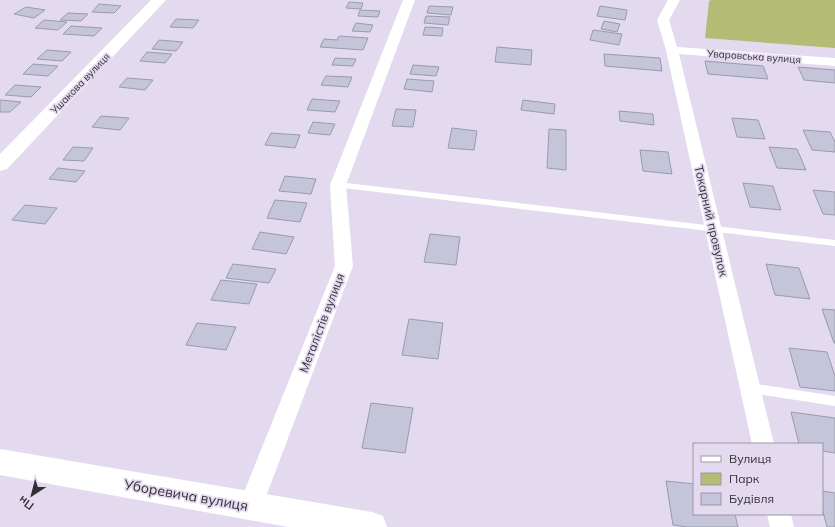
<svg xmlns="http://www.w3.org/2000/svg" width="835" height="527" font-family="Mulish,sans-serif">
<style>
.green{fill:#b3bb74}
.building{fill:#c4c5da;stroke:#9a9aaf}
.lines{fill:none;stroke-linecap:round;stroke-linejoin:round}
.service{fill:#fff;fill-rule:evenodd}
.minor{fill:#fff;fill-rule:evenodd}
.tertiary{fill:#fff;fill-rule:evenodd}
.labels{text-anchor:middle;stroke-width:3.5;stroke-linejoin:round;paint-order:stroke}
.far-street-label{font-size:10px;fill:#322e36;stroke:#e4daef}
.street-label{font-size:12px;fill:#322e36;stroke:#e4daef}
.near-street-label{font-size:14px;fill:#322e36;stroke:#e4daef}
</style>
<rect width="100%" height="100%" fill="#e4daef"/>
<path class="green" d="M 711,0 L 835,0 L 835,48 L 705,38 L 709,1 Z"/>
<path class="building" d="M 349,2 L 363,3 L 361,9 L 346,8 Z
M 99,4 L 121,6 L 114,13 L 92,12 Z
M 429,6 L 453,7 L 451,15 L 427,13 Z
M 600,6 L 627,10 L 625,20 L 597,16 Z
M 26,7 L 45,10 L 34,18 L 14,14 Z
M 360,10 L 380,11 L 378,17 L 358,16 Z
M 68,13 L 88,14 L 81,21 L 60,20 Z
M 426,16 L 450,17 L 448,25 L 424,23 Z
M 176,19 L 199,20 L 193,28 L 170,27 Z
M 44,20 L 67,22 L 58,30 L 35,28 Z
M 604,21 L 620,24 L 617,32 L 601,29 Z
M 356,23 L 373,25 L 370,32 L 352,31 Z
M 71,26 L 102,28 L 94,36 L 63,34 Z
M 425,27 L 443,28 L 442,36 L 423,35 Z
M 593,30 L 622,34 L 619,45 L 590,40 Z
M 339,36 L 368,38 L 363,50 L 320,47 L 324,39 L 337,40 Z
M 159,40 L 183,42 L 176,51 L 152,49 Z
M 497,47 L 532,50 L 531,65 L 495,62 Z
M 47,50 L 71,52 L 62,61 L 37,59 Z
M 147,52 L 172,54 L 165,63 L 140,61 Z
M 604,54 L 660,58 L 662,71 L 605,66 Z
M 335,58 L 356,59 L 353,66 L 332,65 Z
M 705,61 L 763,66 L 768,79 L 708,74 Z
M 33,64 L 58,66 L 48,76 L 23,74 Z
M 413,65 L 439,67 L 436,76 L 410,74 Z
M 798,67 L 835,70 L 835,83 L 804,80 Z
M 326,76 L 352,77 L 348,87 L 321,85 Z
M 127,78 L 153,80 L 145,90 L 119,87 Z
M 407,79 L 434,81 L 432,92 L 404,89 Z
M 15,85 L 41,87 L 31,97 L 5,95 Z
M 312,99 L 340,101 L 335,112 L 307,110 Z
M 0,100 L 21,102 L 10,112 L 0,112 Z
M 523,100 L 555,104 L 554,114 L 521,110 Z
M 396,109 L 416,110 L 413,127 L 392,126 Z
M 619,111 L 653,114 L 654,125 L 620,121 Z
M 101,116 L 129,118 L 120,130 L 92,127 Z
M 732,118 L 758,120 L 765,139 L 737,137 Z
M 313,122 L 335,124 L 330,135 L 308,133 Z
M 452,128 L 477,131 L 474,150 L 448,148 Z
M 549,129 L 566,130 L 566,170 L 547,168 Z
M 803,130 L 830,132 L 835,142 L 835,152 L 812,150 Z
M 271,133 L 300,135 L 295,148 L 265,145 Z
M 73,147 L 93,148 L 84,161 L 63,160 Z
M 769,147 L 797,149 L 806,170 L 777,168 Z
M 640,150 L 668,152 L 672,174 L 643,171 Z
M 58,168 L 85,171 L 76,182 L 49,179 Z
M 285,176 L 316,179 L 311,194 L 279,191 Z
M 743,183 L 773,186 L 781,210 L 750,207 Z
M 813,190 L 835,192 L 835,215 L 823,214 Z
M 275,200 L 307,203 L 300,222 L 267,218 Z
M 25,205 L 57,208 L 45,224 L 12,220 Z
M 260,232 L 294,237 L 286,254 L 252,249 Z
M 430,234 L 460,237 L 456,265 L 424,262 Z
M 233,264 L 276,269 L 269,283 L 226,278 Z
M 766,264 L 799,268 L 810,299 L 775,295 Z
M 221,280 L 257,284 L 249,304 L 211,300 Z
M 822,309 L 835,310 L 835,344 L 834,343 Z
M 409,319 L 443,323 L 438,359 L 402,355 Z
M 197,323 L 236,327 L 226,350 L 186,345 Z
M 789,348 L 827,352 L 835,376 L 835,391 L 800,387 Z
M 371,403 L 413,408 L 405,453 L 362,448 Z
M 791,412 L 835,418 L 835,453 L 822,451 L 822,444 L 799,444 Z
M 666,481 L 694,484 L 694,514 L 735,514 L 738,527 L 687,527 L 673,525 Z
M 822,491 L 835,493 L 835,527 L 827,527 L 822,508 Z"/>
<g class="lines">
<path class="service" d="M 338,182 L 835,240 L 835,246 L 335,187 L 334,185 Z
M 750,383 L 835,396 L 835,406 L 750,393 L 746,391 L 745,388 L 746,385 Z"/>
<path class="minor" d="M 403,0 L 415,0 L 346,185 L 353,266 L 262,507 L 259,515 L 250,519 L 241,515 L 238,507 L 335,266 L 330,185 Z
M 668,0 L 680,0 L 669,20 L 677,47 L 835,58 L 835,66 L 679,54 L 774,444 L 752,444 L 666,50 L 657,20 Z
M 767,514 L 791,514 L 794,527 L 770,527 Z"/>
<path class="tertiary" d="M 151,0 L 166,0 L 7,169 L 0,171 L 0,154 Z
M 0,449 L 372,512 L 383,516 L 387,527 L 288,527 L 0,475 Z"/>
</g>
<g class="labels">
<g class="far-street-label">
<text transform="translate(754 56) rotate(4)" y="4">Уваровська вулиця</text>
<text transform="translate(80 83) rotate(-46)" y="4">Ушакова вулиця</text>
</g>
<g class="street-label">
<text transform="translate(711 221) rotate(77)" y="4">Токарний провулок</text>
<text transform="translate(322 323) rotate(-69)" y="4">Металістів вулиця</text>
</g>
<g class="near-street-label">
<text transform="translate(186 495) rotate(10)" y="5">Уборевича вулиця</text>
</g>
</g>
<rect x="693" y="443" width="130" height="72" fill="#e4daef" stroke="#9d95a5"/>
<rect x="701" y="456" width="20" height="6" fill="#ffffff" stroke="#9d95a5"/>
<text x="729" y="463" font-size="12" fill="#322e36">Вулиця</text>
<rect x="701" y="473" width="20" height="12" fill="#b3bb74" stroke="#9d95a5"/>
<text x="729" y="483" font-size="12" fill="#322e36">Парк</text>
<rect x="701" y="493" width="20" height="12" fill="#c4c5da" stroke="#9d95a5"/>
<text x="729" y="503" font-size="12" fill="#322e36">Будівля</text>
<g transform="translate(32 495) rotate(216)" stroke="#e4daef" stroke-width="3" paint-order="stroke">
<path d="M0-3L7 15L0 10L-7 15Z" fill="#322e36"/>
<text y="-6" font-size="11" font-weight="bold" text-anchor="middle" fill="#322e36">Пн</text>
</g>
</svg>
